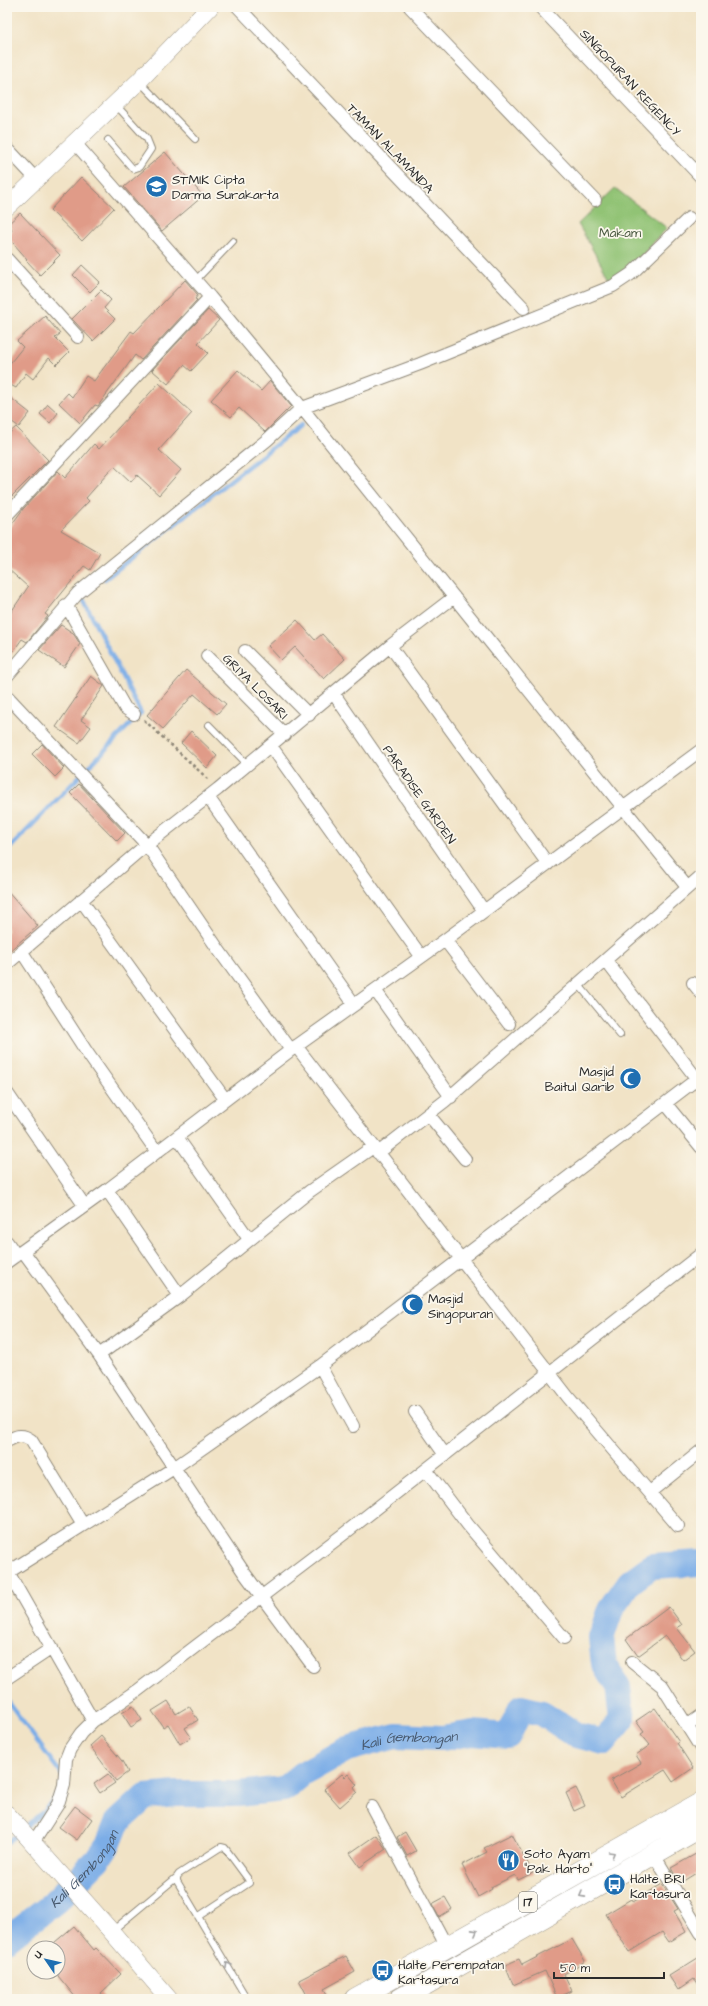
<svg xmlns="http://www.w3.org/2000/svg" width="708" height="2006" font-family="'Architects Daughter',sans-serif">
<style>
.green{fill:#91c374;stroke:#5e7750}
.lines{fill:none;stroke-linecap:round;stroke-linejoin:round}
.stream{stroke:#7bade7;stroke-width:4.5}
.river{stroke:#7bade7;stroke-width:26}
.building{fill:#e09b88}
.lane-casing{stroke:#8e8778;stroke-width:8}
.street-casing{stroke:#8e8778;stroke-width:14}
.secondary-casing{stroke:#8e8778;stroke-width:18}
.highway-casing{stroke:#8e8778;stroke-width:22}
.path{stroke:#8e8778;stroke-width:2.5;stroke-dasharray:3 3;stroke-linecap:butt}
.lane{stroke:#fff;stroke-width:6}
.street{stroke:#fff;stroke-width:12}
.secondary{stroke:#fff;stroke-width:17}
.highway{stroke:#fff;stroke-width:21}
.oneway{stroke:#a0a0a0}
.labels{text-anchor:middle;stroke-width:3.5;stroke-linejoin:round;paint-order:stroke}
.shield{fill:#fbf7ec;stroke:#696865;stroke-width:1}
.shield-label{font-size:12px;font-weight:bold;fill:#2b2b2b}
.street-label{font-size:13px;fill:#2b2b2b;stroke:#fbf7ec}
.poi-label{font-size:13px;fill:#2b2b2b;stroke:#fbf7ec;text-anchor:start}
.park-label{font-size:13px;fill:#4a5941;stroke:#fbf7ec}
.water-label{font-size:14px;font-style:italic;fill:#47586d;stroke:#fbf7ec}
</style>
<rect width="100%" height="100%" fill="#fbf7ec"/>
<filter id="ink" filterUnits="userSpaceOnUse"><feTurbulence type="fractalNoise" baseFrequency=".025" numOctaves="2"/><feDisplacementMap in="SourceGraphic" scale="8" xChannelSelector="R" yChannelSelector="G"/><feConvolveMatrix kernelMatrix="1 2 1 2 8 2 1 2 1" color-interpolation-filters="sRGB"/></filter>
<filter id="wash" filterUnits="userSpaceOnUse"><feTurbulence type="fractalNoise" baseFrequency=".012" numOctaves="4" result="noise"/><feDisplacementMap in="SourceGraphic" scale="16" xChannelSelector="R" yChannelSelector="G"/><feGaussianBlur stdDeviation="0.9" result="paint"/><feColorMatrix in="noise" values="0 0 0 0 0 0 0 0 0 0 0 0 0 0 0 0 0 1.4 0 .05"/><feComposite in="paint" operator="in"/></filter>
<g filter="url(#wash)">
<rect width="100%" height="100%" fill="#f1e3c6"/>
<path class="green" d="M 615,188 L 667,228 L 640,257 L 611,282 L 578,224 Z"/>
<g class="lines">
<path class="stream" d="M 105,579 L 301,425
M 7,851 L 141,713 L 82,597 L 86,594
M 7,1700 L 62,1775
M 7,1843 L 45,1810 L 56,1796"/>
<path class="river" id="s1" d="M 7,1939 L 56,1901 L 98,1859 L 109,1843 L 117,1823 L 145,1797 L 176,1794 L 237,1794 L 284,1789 L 302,1774 L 347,1749 L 396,1736 L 442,1738 L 473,1733 L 508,1736 L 521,1708 L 542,1713 L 576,1735 L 604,1742 L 622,1720 L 618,1687 L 604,1664 L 601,1638 L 611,1609 L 630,1582 L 652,1566 L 701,1563"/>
</g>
<g id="blocks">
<path class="building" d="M 165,152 L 203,196 L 162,231 L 124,187 Z
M 81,177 L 114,208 L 82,241 L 50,210 Z
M 20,213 L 60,255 L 40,275 L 26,260 L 27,259 L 7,236 L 12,230 L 7,225 Z
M 82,265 L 100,282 L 90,292 L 73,275 Z
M 185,280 L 198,295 L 195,299 L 197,300 L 141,360 L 135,355 L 98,406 L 95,405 L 80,423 L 59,403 L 68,393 L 72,397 L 86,376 L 94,381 L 131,331 L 134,333 Z
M 101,290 L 111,300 L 104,308 L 115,319 L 93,341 L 72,319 Z
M 208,310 L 219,320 L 198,343 L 208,353 L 191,371 L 184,365 L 168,384 L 152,370 Z
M 45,316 L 60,334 L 55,338 L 69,352 L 56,365 L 49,358 L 33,379 L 26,373 L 16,388 L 7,383 L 7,367 L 23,347 L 17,341 Z
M 238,370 L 261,391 L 270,381 L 291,406 L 265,432 L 239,408 L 231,417 L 211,400 Z
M 159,383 L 192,413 L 159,450 L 181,470 L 159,495 L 137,475 L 131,482 L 114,466 L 86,498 L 89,501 L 61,530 L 100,553 L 90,570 L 84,566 L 45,614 L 48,616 L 27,642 L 22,639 L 7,660 L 7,618 L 28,587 L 7,568 L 7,531 L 23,509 L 58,471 L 65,478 L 94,444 L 99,449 Z
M 7,395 L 30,413 L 19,427 L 7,418 Z
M 48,404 L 58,413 L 50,423 L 40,414 Z
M 16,427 L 48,460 L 7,501 L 7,435 Z
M 297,620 L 315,640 L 322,634 L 345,659 L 324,679 L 295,647 L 281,660 L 268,646 Z
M 61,625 L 73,633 L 80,644 L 64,667 L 39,650 Z
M 186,670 L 226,704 L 217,714 L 194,694 L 163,729 L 147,715 Z
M 91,676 L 104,686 L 81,720 L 91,727 L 79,743 L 56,727 Z
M 191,731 L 217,756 L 207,768 L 181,743 Z
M 42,744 L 64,768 L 55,777 L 32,754 Z
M 79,784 L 125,833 L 117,841 L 70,793 Z
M 7,890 L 38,926 L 7,953 Z
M 669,1607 L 682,1625 L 677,1628 L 695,1651 L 683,1660 L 665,1636 L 638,1656 L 626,1639 Z
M 168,1701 L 176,1714 L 189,1706 L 198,1720 L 185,1728 L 191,1737 L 180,1744 L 168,1724 L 163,1727 L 152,1711 Z
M 133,1706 L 142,1720 L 131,1727 L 122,1713 Z
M 655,1708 L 679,1742 L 677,1743 L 693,1768 L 673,1782 L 665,1770 L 621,1797 L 611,1780 L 641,1763 L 636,1755 L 650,1745 L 641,1734 L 644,1732 L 636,1721 Z
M 101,1736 L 122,1761 L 128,1772 L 116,1781 L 90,1746 Z
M 108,1774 L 115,1783 L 100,1793 L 94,1784 Z
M 342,1774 L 345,1777 L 348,1774 L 357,1785 L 354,1788 L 357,1792 L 340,1807 L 324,1789 Z
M 576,1788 L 585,1806 L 574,1811 L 566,1793 Z
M 75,1806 L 92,1819 L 77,1840 L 59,1827 Z
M 405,1832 L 416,1851 L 407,1856 L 397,1837 Z
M 512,1834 L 533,1873 L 518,1880 L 515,1875 L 491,1887 L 492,1889 L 478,1897 L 462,1865 L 487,1852 L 484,1848 Z
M 376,1835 L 386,1849 L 360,1867 L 350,1853 Z
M 701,1851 L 701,1870 L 680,1883 L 671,1868 Z
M 662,1884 L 678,1909 L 674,1911 L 686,1932 L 669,1942 L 662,1932 L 629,1952 L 606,1914 L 631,1899 L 633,1902 Z
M 445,1897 L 452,1909 L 439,1917 L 432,1904 Z
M 74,1926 L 94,1950 L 96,1948 L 121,1974 L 101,1993 L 106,1999 L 77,1999 L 58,1976 L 58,1948 L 48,1948 Z
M 572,1939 L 585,1961 L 564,1974 L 572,1991 L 557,1998 L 545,1971 L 513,1985 L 505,1965 L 519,1959 L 522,1965 Z
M 346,1956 L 355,1972 L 324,1989 L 327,1994 L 319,1999 L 309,1999 L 299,1980 Z
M 701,1956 L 701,1990 L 694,1979 L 678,1990 L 669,1976 Z"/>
</g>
</g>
<g filter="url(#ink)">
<use href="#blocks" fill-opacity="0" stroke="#8e8778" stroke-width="1"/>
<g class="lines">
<defs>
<path id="lane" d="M 140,82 L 195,139
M 108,140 L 133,169 L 139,167 L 151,149 L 147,139 L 116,105
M 195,281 L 233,241
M 209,725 L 248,765
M 579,985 L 620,1035
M 177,1877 L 177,1881 L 247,1999
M 112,1931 L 177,1877 L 179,1874 L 221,1847 L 225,1848 L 248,1879 L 249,1883 L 199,1916"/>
<path id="street" d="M 238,7 L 524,308
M 410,7 L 595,200
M 540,7 L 701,177
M 75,143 L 210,297 L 302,408 L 687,887
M 7,148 L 36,179
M 7,259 L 78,337
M 7,515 L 210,297
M 66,605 L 125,708 L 134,714
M 390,646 L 548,864
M 245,651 L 309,715
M 207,656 L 285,735
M 7,676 L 78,593 L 267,440 L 302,408 L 420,364 L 613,286 L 631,274 L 689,218
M 334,694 L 484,911
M 7,696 L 147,845 L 218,949 L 291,1050
M 271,746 L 421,956
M 208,797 L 354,1004
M 81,900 L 225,1099
M 445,940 L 509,1024
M 22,952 L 88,1054 L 157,1152
M 606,961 L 697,1079
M 7,964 L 139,851 L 218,789 L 390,646 L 454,597
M 693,983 L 701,993
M 375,990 L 451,1097
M 296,1046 L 568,1397 L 678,1526
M 7,1093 L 84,1205
M 666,1104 L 701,1147
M 428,1114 L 465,1159
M 177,1137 L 249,1239
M 378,1153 L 445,1101 L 701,876
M 107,1190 L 180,1296
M 7,1242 L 16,1255
M 23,1251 L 99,1355 L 245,1574 L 313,1666
M 7,1262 L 107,1190 L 291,1050 L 445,940 L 701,750
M 99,1355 L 180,1296 L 310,1191 L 373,1147
M 320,1366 L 353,1426
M 415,1412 L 445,1455
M 7,1441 C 16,1436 22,1433 31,1440 L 83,1525
M 426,1470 L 468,1525 L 564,1638
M 650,1492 L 701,1451
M 8,1572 L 93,1721
M 7,1573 L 174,1468 L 320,1366 L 701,1076
M 632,1662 L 662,1686 L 701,1748
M 7,1678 L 52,1648
M 687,1726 L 701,1716
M 372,1807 L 447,1947
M 33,1843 L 58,1804 L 64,1785 L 66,1759 L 70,1749 L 81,1733 L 93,1721 L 137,1691 L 345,1533 L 701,1254
M 654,1855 L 701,1933"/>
<path id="secondary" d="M 7,207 L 139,81 L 210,7
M 7,1814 L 111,1931 L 169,1999"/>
<path id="highway" d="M 355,1999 L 701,1803
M 400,1999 L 701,1827"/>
</defs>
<use href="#lane" class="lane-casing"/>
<use href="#street" class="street-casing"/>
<use href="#secondary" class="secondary-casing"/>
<use href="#highway" class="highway-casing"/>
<path class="path" d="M 144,720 L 209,780"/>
<use href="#lane" class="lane"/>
<use href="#street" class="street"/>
<use href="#secondary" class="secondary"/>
<use href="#highway" class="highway"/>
</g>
<defs><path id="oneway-chevron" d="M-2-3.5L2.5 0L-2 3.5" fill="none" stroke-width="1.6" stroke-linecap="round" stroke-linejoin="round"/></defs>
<g class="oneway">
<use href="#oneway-chevron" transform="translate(612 1854) rotate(-30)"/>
<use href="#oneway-chevron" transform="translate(582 1895) rotate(151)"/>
<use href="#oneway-chevron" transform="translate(475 1932) rotate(-29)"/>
<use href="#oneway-chevron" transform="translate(228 1965) rotate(-120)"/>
</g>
</g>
<defs>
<symbol id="university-disc" viewBox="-11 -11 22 22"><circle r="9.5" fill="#1f6fb2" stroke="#fbf7ec"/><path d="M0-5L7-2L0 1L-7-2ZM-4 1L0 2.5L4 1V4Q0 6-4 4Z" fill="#fff"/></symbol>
<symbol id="mosque-disc" viewBox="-11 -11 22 22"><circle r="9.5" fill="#1f6fb2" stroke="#fbf7ec"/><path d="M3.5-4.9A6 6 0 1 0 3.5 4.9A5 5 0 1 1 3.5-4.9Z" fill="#fff"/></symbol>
<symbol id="restaurant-disc" viewBox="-11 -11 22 22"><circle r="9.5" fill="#1f6fb2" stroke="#fbf7ec"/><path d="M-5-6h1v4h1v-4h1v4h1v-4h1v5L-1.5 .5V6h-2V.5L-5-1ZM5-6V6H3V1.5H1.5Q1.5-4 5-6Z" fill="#fff"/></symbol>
<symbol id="bus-disc" viewBox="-11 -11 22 22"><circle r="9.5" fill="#1f6fb2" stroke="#fbf7ec"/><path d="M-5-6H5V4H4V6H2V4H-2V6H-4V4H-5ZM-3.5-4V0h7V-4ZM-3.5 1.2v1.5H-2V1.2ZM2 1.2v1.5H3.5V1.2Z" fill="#fff"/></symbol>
</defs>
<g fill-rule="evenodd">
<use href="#university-disc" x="144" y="174" width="25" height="25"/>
<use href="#mosque-disc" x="618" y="1066" width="25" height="25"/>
<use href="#mosque-disc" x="400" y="1292" width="25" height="25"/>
<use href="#restaurant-disc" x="496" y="1848" width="25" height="25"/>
<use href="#bus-disc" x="602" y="1872" width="25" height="25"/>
<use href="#bus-disc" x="370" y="1958" width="25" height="25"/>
</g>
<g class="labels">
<rect class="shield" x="519" y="1892" width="18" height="20" rx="3"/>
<g class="shield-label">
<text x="528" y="1906">17</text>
</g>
<g class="street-label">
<text transform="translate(631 82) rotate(47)" y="5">SINGOPURAN REGENCY</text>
<text transform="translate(391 148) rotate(46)" y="5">TAMAN ALAMANDA</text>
<text transform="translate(256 686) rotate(45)" y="5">GRIYA LOSARI</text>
<text transform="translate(420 794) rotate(55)" y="5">PARADISE GARDEN</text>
</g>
<g class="poi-label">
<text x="172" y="184">STMIK Cipta<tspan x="172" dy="15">Darma Surakarta</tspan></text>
<text x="614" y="1076" text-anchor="end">Masjid<tspan x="614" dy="15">Baitul Qarib</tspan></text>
<text x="428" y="1303">Masjid<tspan x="428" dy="15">Singopuran</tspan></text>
<text x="524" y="1858">Soto Ayam<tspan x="524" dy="15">"Pak Harto"</tspan></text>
<text x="630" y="1883">Halte BRI<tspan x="630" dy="15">Kartasura</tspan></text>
<text x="398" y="1969">Halte Perempatan<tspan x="398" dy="15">Kartasura</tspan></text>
</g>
<g class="park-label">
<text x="620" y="237">Makam</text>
</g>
<g class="water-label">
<text dy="5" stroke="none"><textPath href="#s1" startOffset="478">Kali Gembongan</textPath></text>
<text dy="5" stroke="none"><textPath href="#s1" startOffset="105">Kali Gembongan</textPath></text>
</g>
</g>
<rect width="708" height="2006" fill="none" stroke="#fbf7ec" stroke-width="24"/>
<g transform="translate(46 1960) rotate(304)"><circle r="19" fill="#fbf7ec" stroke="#a8a59f"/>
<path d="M0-3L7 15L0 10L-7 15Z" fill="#1f6fb2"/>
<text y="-6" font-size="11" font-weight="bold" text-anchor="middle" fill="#2b2b2b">U</text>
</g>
<path d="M554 1972v6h110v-6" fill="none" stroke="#2b2b2b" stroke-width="2"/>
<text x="560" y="1972" font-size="12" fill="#2b2b2b" stroke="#fbf7ec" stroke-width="3" paint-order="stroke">50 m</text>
</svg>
